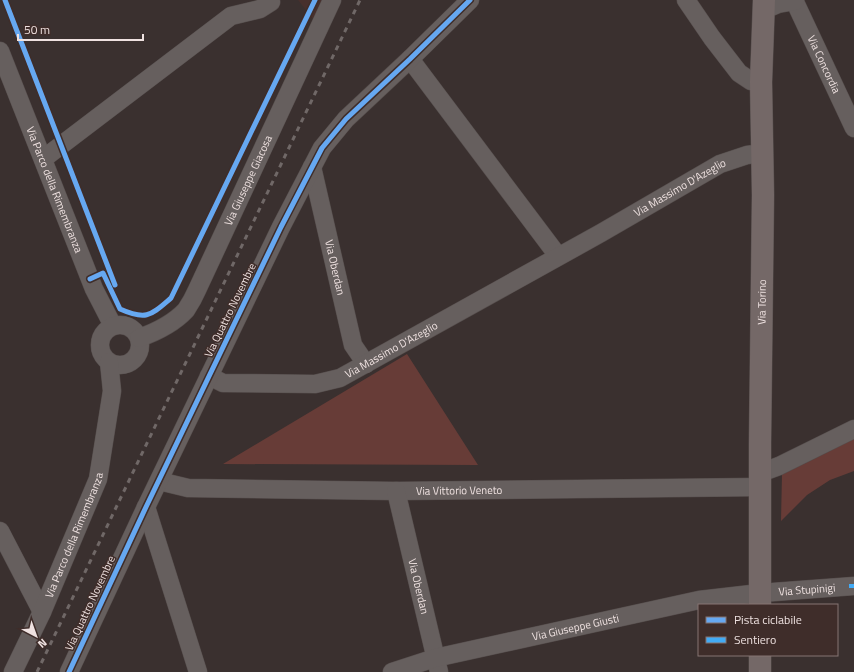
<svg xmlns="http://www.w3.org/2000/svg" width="854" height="672" font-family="'Titillium Web',sans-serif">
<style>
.built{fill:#47302d}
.green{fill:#673c37}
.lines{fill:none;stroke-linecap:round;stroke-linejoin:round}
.minor-casing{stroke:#564e4d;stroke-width:19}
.major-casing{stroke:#564e4d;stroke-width:23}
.minor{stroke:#665f5e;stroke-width:18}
.major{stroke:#746867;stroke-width:22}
.rail{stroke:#706867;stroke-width:3;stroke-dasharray:5 5;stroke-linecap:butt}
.quiet{stroke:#42abf6;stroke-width:4;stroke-dasharray:8 4;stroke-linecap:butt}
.cycleway-casing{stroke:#3f2d2a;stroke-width:8}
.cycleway{stroke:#66a8f1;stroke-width:5}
.labels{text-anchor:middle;stroke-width:3;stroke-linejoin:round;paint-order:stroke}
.street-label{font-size:11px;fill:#efe2e1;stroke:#3f2d2a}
</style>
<rect width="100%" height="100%" fill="#3a302f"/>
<path class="built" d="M 298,0 L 322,0 L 313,19 Z"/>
<path class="green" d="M 407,354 L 478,465 L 223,464 Z
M 854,437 L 854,471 L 830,480 L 807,495 L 781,521 L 782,474 Z"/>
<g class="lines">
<defs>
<g id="minor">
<path d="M 686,0 L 712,38 L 739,73 L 751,81 L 761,82"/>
<path id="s1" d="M 794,0 L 854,128"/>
<path d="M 764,10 L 778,4 L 795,1"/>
<path id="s2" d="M 0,51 L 94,289 L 113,326"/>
<path d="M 410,59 L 558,256"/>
<path d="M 43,159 L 231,16 L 260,9 L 271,2 L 270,0"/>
<path id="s3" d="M 312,167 L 353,345 L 366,364"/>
<circle cx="120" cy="345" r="20"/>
<path id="s4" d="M 139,338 C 156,332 174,323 186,310 C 190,304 194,297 197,290 L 332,0"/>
<path id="s5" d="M 209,376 L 223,383 L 315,384 L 340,378 L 601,233 L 720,164 L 747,155 L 763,153"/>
<path d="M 760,473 L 779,466 L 854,429"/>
<path id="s6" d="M 159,481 L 188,488 L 396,491 L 761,487"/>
<path id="s7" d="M 396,491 L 439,672"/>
<path d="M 146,507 L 198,672"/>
<path d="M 0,531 L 42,612"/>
<path id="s8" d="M 13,672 L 42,612 L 98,479 L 112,391 L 109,362"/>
<path d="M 69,672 L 146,507 L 281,227 L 322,148 L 346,119 L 410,59 L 470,0"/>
<path id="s9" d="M 392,672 L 435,658 L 699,600 L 760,593 L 854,586"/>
</g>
<g id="major">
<path id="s10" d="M 760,605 L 760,444 L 763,195 L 761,82 L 764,0"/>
<path d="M 760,672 L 760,655"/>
</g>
</defs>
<use href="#minor" class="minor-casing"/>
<use href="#major" class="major-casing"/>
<use href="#minor" class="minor"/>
<use href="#major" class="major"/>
<path class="rail" d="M 37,672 L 360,0"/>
<path class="quiet" d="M 849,586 L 854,586"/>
<defs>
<path id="cycleway" d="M 5,0 L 115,285
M 90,279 L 103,273 L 120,309 C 147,321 151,315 171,298 L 315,0
M 69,672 L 146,507 L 281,227 L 322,148 L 346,119 L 410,59 L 470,0"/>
</defs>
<use href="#cycleway" class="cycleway-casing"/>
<use href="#cycleway" class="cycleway"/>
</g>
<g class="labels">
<g class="street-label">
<text dy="4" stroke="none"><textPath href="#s1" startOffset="71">Via Concordia</textPath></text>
<text dy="4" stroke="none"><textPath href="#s4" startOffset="199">Via Giuseppe Giacosa</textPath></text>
<text dy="4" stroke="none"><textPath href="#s5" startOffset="523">Via Massimo D'Azeglio</textPath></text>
<text dy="4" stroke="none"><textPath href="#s2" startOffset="149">Via Parco della Rimembranza</textPath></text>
<text dy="4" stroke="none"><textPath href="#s3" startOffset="103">Via Oberdan</textPath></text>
<text dy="4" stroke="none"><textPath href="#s10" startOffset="303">Via Torino</textPath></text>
<text transform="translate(230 310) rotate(-64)" y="4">Via Quattro Novembre</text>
<text dy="4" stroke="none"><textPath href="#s5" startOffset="192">Via Massimo D'Azeglio</textPath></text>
<text dy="4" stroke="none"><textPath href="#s6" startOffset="301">Via Vittorio Veneto</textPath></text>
<text dy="4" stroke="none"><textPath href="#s8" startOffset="150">Via Parco della Rimembranza</textPath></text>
<text dy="4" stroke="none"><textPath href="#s7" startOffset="98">Via Oberdan</textPath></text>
<text dy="4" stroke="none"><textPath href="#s9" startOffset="424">Via Stupinigi</textPath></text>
<text transform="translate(90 603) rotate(-65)" y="4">Via Quattro Novembre</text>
<text dy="4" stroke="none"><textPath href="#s9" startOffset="189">Via Giuseppe Giusti</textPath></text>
</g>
</g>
<rect x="698" y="604" width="140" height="52" fill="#3f2d2a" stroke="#857573"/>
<rect x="706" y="617" width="20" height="6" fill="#66a8f1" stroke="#857573"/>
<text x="734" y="624" font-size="12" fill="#efe2e1">Pista ciclabile</text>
<rect x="706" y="637" width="20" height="6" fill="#42abf6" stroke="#857573"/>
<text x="734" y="644" font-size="12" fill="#efe2e1">Sentiero</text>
<g transform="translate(36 636) rotate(139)" stroke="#3f2d2a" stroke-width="3" paint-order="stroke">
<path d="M0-3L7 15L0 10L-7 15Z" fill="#efe2e1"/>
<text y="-6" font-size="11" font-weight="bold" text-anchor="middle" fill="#efe2e1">N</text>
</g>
<path d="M18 34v6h125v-6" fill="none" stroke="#efe2e1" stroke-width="2"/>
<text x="24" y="34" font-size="12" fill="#efe2e1" stroke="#3f2d2a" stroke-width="3" paint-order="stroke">50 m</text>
</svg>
